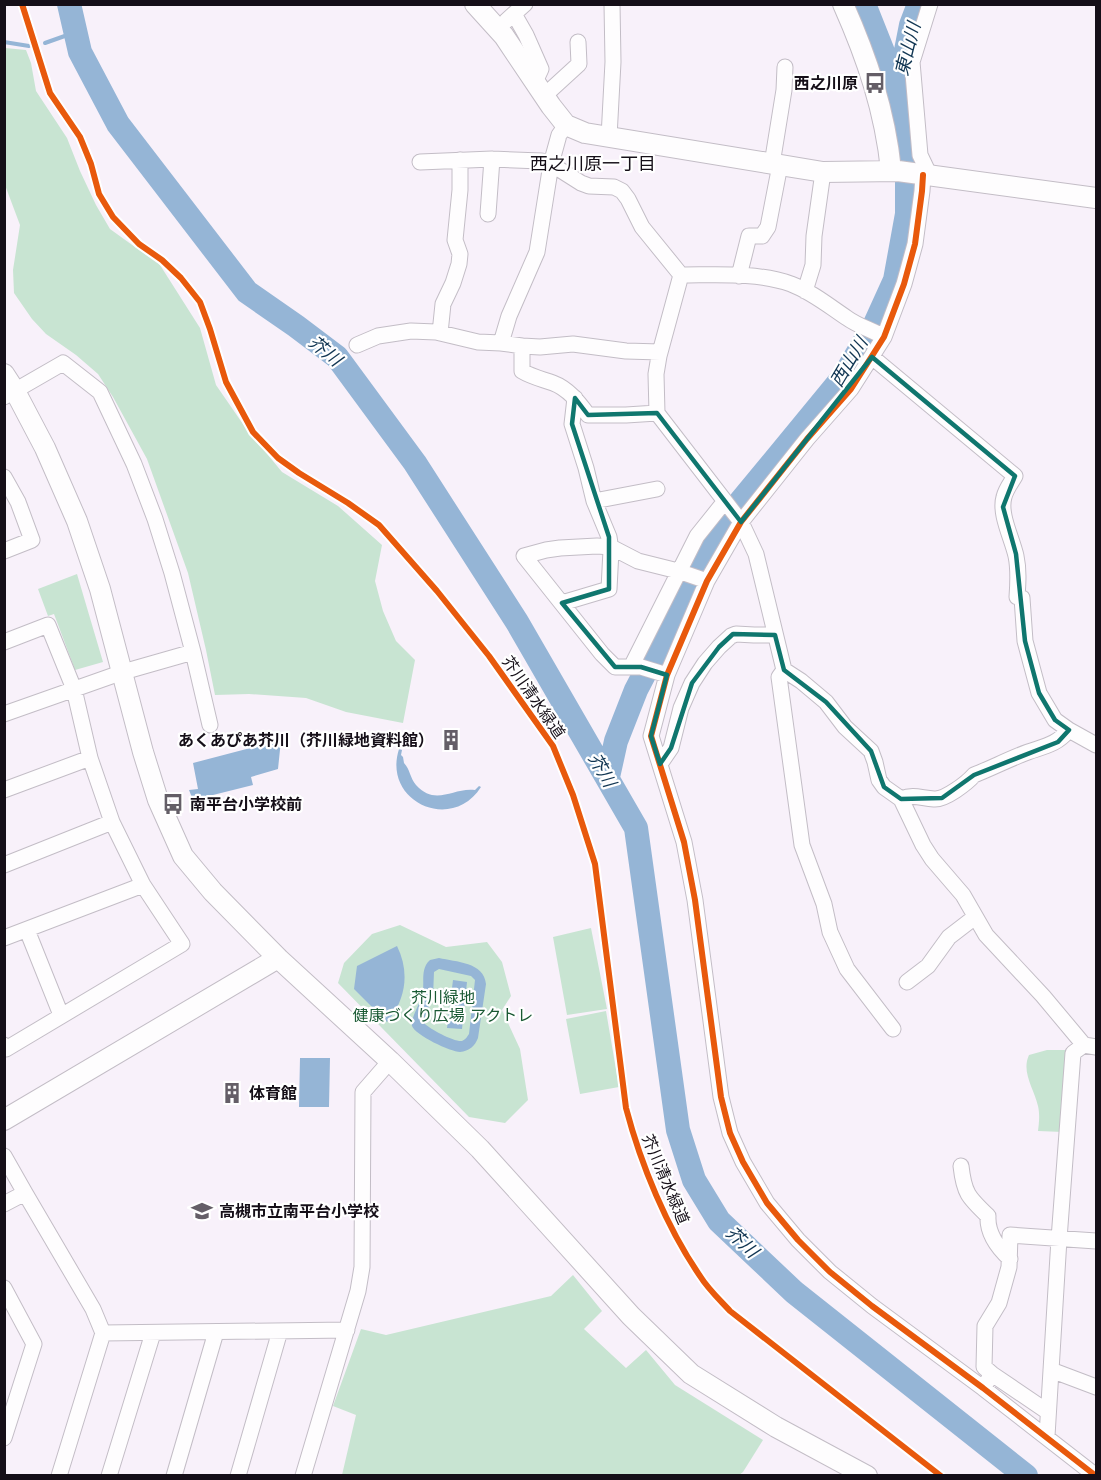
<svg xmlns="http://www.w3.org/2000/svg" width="1101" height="1480" font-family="'Work Sans','Noto Sans JP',sans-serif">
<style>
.green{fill:#c8e4d2}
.water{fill:#95b5d6;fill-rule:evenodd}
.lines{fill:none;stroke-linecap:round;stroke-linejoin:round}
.stream{stroke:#95b5d6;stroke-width:4}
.river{stroke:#95b5d6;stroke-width:24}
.minor-casing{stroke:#c3bdc6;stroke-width:17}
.tertiary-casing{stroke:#c3bdc6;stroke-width:22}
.minor{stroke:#fefdfe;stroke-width:15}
.tertiary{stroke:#fefdfe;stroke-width:20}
.cycleway-casing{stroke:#fff;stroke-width:10}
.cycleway{stroke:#e8590c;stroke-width:6}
.marked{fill:none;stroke:#0f766e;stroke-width:4.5;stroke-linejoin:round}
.labels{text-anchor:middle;stroke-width:4.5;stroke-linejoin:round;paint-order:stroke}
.poi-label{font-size:16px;font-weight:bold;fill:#150f18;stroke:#fff;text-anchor:start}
.street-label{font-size:16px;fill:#150f18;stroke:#fff}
.park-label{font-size:16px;fill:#195933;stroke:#fff}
.water-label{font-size:18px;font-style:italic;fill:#103552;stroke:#fff}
.neighbourhood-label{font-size:18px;fill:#150f18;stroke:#fff}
</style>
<rect width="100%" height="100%" fill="#f8f1fa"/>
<path class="green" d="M 5,48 L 26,50 L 31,63 L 36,91 L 67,138 L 80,171 L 96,205 L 110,229 L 160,265 L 200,328 L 216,385 L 245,427 L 282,472 L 338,506 L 382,545 L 375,581 L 383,611 L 396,641 L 415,660 L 403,723 L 346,712 L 306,698 L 249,694 L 215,695 L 206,650 L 188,573 L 147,459 L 113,397 L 98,374 L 76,355 L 46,334 L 32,319 L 14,293 L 13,270 L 20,225 L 5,185 Z
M 77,574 L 103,662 L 75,670 L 54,614 L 48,616 L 38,589 Z
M 400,925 L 446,947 L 487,942 L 502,962 L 511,996 L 502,1010 L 520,1049 L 528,1100 L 505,1123 L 469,1117 L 338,983 L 344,963 L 372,934 Z
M 591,928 L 607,1009 L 567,1015 L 553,937 Z
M 606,1011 L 619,1087 L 580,1094 L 566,1019 Z
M 1047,1050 L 1068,1050 L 1063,1132 L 1038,1131 C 1039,1123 1040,1115 1038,1106 C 1034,1089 1021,1072 1029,1055 Z
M 573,1275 L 602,1311 L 584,1329 L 626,1368 L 646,1350 L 675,1385 L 763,1440 L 743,1472 L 739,1475 L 342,1475 L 356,1415 L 333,1406 L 361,1329 L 386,1335 L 551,1296 Z"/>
<path class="water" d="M 281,740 L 278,769 L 251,777 L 253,785 L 193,800 L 189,790 L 198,789 L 193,763 Z
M 399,749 L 402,750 L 401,755 L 403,757 L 404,763 C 410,769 410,778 416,785 C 436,807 453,787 475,790 L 479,786 L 481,787 C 452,833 382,802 399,749 Z
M 397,946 C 410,972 406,1000 387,1022 L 354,989 L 357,966 Z
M 439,958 C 456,962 484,962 486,984 L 478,1038 C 475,1046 469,1051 460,1052 C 451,1052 415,1035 412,1026 C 410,1018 422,1001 423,991 C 424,979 421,968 430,960 ZM 439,969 L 471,976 L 475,980 L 469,1034 C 467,1037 466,1039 462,1041 C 454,1042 430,1029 425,1024 L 425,1016 L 433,997 L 434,972 Z
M 453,980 L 467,982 L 462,1029 L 447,1028 Z
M 300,1058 L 330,1058 L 329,1107 L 299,1107 Z"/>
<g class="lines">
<path class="stream" d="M 4,42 L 29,46
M 45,43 L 76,32"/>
<path class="river" d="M 69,4 L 80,52 L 118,124 L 247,292 L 296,326 L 337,357 L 415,463 L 517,622 L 636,828 L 678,1130 L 694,1180 L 719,1221 L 794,1292 L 1026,1476
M 898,91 L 911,25 L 919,4
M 608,777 L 616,741 L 636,690 L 711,546 L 741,501 L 844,376 L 875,324 L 895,280 L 907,214 L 907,161 L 897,93 L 887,62 L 864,4"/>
<defs>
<path id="minor" d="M 514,14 L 526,35 L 541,69 L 535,82
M 506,21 L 525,4
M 544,96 L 579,64 L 578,42
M 566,125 L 559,135 L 551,164 L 537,252 L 509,316 L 501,343 L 522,346 L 522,371 C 532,377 542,379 553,383 C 569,389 579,403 588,415 L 626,415 L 657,413 L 741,522 L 756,554 L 784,670 L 801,681 L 826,702 L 845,727 L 871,751 L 875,762 L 879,780 L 884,787 L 901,799 L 923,845 L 932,859 L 963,895 L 986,935 L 1043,996 L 1084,1045 L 1096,1047
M 609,137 L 613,62 L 612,4
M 420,162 L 492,159 L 541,161 L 551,164 L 581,183 L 589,186 L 614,187 L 622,191 L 628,199 L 642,227 L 681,275 C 717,275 757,272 791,284 C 812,292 829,306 847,318 C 858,326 872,330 884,337
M 772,164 L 784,90 L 785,67
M 923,175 L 922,191 L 915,244 L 904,284 L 884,337 L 851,389 L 807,439 L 741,522 L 707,581 L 667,675 L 651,736 L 684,842 L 695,900 L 721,1097 L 730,1133 L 743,1162 L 767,1203 L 798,1240 L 830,1272 L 872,1306 L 983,1388 L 1096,1476
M 930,176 L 920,155 L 912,62 L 930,4
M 488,214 L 492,159
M 739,276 L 749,236 L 762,236 L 768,227 L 780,165
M 805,291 L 813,265 L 814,236 L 823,172
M 440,333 L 443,304 L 453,283 L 459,264 L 460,254 L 455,240 L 460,190 L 460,160
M 357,345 L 378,336 L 411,331 L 436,332 L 478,342 L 501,343
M 522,346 L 540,347 L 573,344 L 626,351 L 660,352
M 872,357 L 1015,476 C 1011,483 1006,489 1004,497 C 999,514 1012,538 1016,556 C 1019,570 1018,583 1017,597 L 1022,598 L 1025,641 L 1039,693 L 1055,720 L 1069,730 L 1096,745
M 4,397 L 63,363 L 100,392 L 134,464 L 155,519 L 172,573 L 193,652 L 210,725
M 657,413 L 656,374 L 659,356 L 681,275
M 4,477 L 18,502 L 32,540 L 4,551
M 594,501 L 657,489
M 562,603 L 609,589 L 611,550 L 609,537 L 594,501 L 586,468 L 572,424 L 575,398
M 4,642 L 48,625 L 74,689 L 90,758 L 112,822 L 143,885 L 182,944 L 6,1049 L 4,1045
M 631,667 L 697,536 L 725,501
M 784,670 L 779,677 L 802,845 L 824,904 L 830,932 L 847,969 L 893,1029
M 667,675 L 641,667 L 615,667 L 602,654 L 524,556 L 546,550 L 560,548 L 597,546 L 611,547 L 638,561 L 678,571 L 707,581
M 4,714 L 123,672 L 193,652
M 660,764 L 671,748 L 681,708 L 692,683 L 705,663 L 719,647 L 731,636 L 736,634 L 754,635 L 775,635
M 4,790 L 90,758
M 901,799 C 914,794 920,798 934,799 C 945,800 967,783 974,775 C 992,768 1009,759 1028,752 C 1045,746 1056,745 1069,730
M 4,865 L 112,822
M 27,930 L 61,1015
M 4,938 L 143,885
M 907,982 L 928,966 L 949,937 L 975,917
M 4,1156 L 25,1193 L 93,1309 L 103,1333 L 59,1476
M 961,1166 C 964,1193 968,1197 988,1216 C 987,1233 998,1248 1010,1259
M 4,1204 L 25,1193
M 4,1288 L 34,1344 L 4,1438
M 103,1333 L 347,1330
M 1051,1370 L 1096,1387
M 992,1374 L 1048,1412
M 983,1388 L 992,1374 L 984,1367 L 985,1326 L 999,1303 L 1009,1267 L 1010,1235 L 1096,1241
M 1047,1436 L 1059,1239 L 1073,1053 L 1084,1045
M 109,1476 L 153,1333
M 174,1476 L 216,1332
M 238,1476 L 280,1331
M 303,1476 L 358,1291 L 362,1267 L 363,1092 L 390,1061"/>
<path id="tertiary" d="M 475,4 L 504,36 L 551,106 L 566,125 L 585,133 L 823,172 L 898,171 L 1096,198
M 843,4 C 867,58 885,111 891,170
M 4,374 L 15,391 L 45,448 L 77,521 L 100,589 L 143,752 L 158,800 L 183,856 L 213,892 L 278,958 L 390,1061 L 480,1149 L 631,1316 L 691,1374 L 776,1427 L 867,1476
M 4,1120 L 278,958"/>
</defs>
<use href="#minor" class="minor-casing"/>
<use href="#tertiary" class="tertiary-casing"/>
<use href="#minor" class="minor"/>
<use href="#tertiary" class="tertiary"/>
<defs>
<path id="cycleway" d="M 22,4 L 50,93 L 80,137 L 91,164 L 99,194 L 113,217 L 139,244 L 162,260 L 181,278 L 200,302 L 210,329 L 226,382 L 253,432 L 278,458 L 299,473 L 348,503 L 379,525 L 437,591 L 489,656 L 553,746 L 573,795 L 595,864 L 626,1108 C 641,1165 667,1228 700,1276 C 708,1289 720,1300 730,1311 L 941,1476
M 923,175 L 922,191 L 915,244 L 904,284 L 884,337 L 851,389 L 807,439 L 741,522 L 707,581 L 667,675 L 651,736 L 684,842 L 695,900 L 721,1097 L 730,1133 L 743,1162 L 767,1203 L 798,1240 L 830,1272 L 872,1306 L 983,1388 L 1096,1476"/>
</defs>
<use href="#cycleway" class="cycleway-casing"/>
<use href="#cycleway" class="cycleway"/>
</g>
<path class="marked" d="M 872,357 L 1015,476 L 1003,507 L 1016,554 L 1025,641 L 1039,693 L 1055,720 L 1069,730 L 1058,742 L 974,775 L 942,798 L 901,799 L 884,787 L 871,751 L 826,702 L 784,670 L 775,635 L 733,634 L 719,647 L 692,683 L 671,748 L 660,764 L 651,736 L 667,675 L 641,667 L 615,667 L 562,603 L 609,589 L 609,537 L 572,424 L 575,398 L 588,415 L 657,413 L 741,522 Z"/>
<defs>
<symbol id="bus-bare" viewBox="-9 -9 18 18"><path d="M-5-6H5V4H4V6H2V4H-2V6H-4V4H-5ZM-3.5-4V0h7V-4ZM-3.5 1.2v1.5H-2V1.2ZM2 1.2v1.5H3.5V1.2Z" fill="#645e67" stroke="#fff" stroke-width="2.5" paint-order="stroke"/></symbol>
<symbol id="building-bare" viewBox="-9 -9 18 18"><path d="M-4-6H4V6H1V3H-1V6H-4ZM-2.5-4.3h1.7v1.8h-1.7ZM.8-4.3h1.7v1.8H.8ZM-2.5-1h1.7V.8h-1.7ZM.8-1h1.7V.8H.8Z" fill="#645e67" stroke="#fff" stroke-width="2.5" paint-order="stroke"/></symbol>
<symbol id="school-bare" viewBox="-9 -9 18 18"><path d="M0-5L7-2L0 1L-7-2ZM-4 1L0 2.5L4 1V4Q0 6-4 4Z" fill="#645e67" stroke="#fff" stroke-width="2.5" paint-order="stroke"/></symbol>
</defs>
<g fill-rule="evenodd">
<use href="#bus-bare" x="860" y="68" width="30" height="30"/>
<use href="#building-bare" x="436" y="725" width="30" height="30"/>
<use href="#bus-bare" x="158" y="789" width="30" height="30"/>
<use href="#building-bare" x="217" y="1078" width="30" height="30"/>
<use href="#school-bare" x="187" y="1196" width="30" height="30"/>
</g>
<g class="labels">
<g class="poi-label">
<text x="858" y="89" text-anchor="end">西之川原</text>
<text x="434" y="746" text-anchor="end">あくあぴあ芥川（芥川緑地資料館）</text>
<text x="190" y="810">南平台小学校前</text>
<text x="249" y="1099">体育館</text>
<text x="219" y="1217">高槻市立南平台小学校</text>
</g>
<g class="street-label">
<text transform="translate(534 697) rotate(55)" y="6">芥川清水緑道</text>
<text transform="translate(666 1179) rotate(67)" y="6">芥川清水緑道</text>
</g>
<g class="park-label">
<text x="443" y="1003">芥川緑地<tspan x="443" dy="18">健康づくり広場 アクトレ</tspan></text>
</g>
<g class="water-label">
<text transform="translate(908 49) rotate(-76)" y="6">東山川</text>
<text transform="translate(325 351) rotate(40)" y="6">芥川</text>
<text transform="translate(849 362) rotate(-59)" y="6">西山川</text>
<text transform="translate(602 770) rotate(60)" y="6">芥川</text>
<text transform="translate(742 1242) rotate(43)" y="6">芥川</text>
</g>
<g class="neighbourhood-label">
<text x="593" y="170">西之川原一丁目</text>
</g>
</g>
<rect width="1101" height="1480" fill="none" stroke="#150f18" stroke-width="12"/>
</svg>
